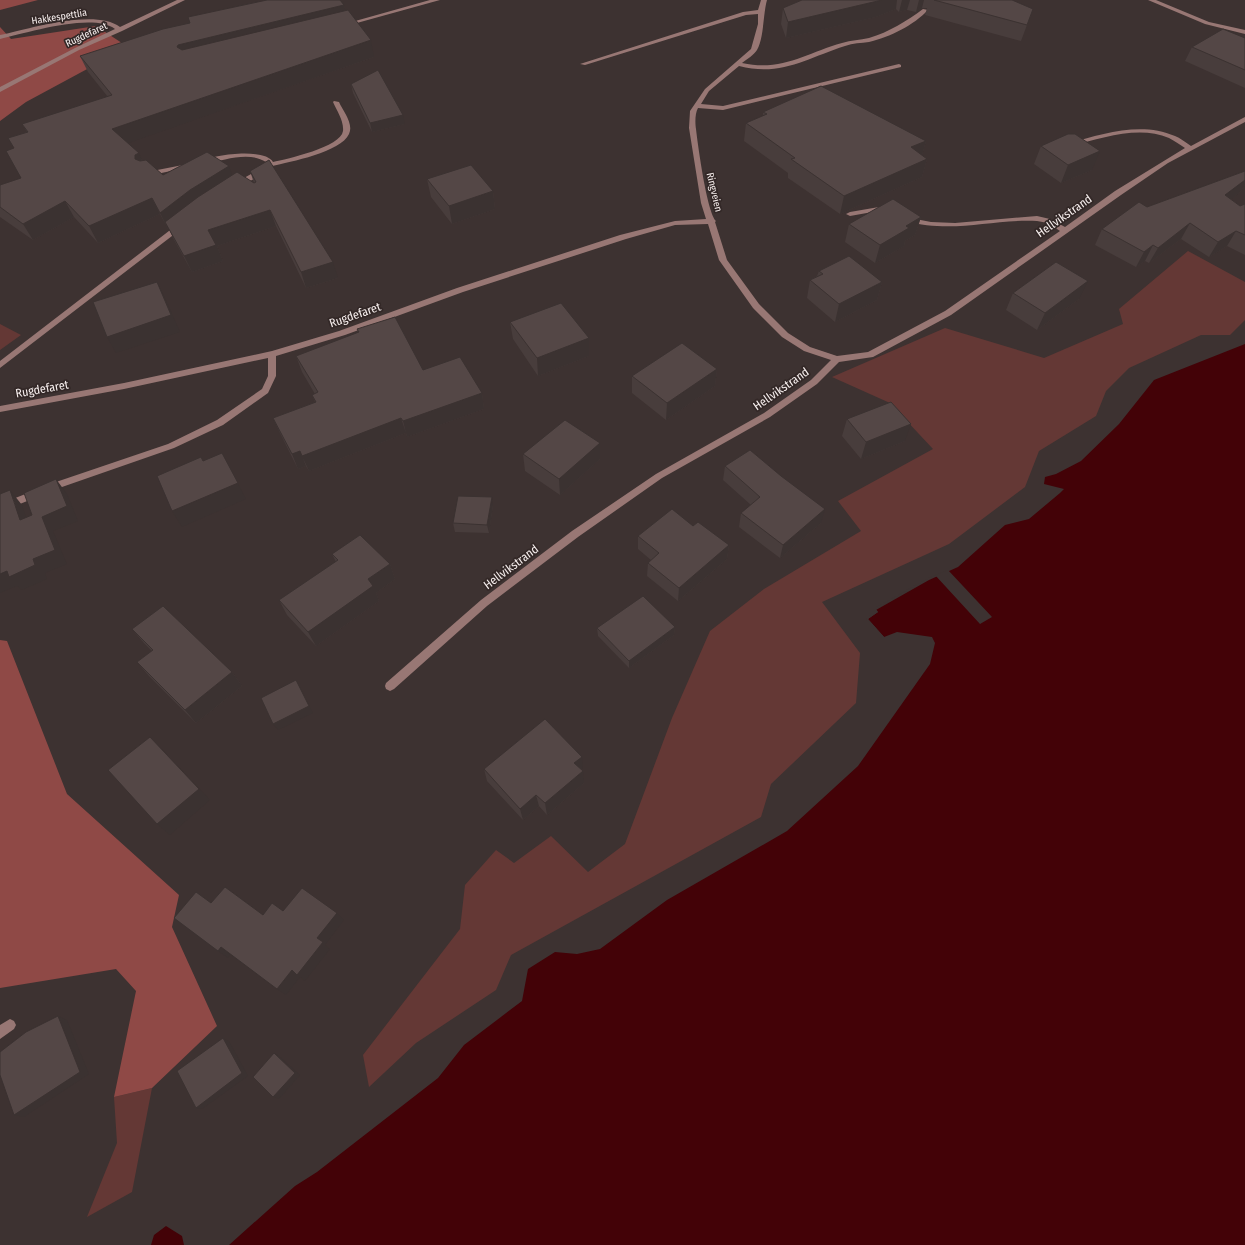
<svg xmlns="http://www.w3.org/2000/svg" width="1245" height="1245" font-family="'Fira Sans Condensed',sans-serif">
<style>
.green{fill:#643835}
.forest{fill:#8f4946}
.water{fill:#430207}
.pier{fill:#3d3231}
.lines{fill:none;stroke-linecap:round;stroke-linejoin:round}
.minor{fill:#987774;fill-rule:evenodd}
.wall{fill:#483d3c}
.shaded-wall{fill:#3b3231}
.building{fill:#544746;stroke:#3b3231}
.labels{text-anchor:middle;stroke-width:3.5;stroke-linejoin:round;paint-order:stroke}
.far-street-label{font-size:10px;fill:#f7efee;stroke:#332827}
.street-label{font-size:12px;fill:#f7efee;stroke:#332827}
</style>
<rect width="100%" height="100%" fill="#3d3231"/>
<path class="green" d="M 1188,251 L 1245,282 L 1245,320 L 1230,335 L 1201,335 L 1129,368 L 1106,391 L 1096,416 L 1039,451 L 1025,487 L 949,544 L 822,602 L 860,653 L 856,703 L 771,784 L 761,817 L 511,955 L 496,990 L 416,1043 L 369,1087 L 363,1055 L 460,929 L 465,885 L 496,850 L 514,863 L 551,836 L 588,872 L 625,844 L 672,718 L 710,631 L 764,589 L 861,531 L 838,501 L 933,449 L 890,403 L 832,377 L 945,328 L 1044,358 L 1123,324 L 1119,309 Z
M 0,324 L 21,335 L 0,350 Z
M 152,1088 L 132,1192 L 87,1217 L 117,1143 L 114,1097 Z"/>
<path class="forest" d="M 0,0 L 38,0 L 0,10 Z
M 96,26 L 128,47 L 26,102 L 0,121 L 0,27 L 11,39 Z
M 0,640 L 7,641 L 67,794 L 179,895 L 172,927 L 217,1026 L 152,1088 L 114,1097 L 136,991 L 116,969 L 0,988 Z"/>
<path class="water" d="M 1245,344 L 1245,1245 L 229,1245 L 295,1186 L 317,1172 L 438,1078 L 464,1045 L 522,1001 L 528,969 L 555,952 L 577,954 L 600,949 L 667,900 L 787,831 L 858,766 L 930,664 L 935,643 L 932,637 L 897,632 L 884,637 L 868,619 L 878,612 L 876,610 L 929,580 L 958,567 L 1005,525 L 1029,519 L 1060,493 L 1064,489 L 1044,484 L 1045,477 L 1056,474 L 1081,461 L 1119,424 L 1154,380 Z
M 166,1226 L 182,1236 L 184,1245 L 151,1245 L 154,1235 Z"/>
<path class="pier" d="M 948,570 L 992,617 L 980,624 L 935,575 L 876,609 L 878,612 L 868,619 L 885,638 L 882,638 L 866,620 L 867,618 L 875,612 L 875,608 L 928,578 Z"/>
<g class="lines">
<path class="minor" d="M 177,0 L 185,0 L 122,31 L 79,50 L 0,92 L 0,87 L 75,48 L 115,29 C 93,12 26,33 0,39 L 0,35 C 29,29 95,8 120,27 Z
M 430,0 L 440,0 L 346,26 L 341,25 Z
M 761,0 L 767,0 C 763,14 764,38 757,50 C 754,55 747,59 742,63 C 782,72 806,53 842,43 C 851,40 860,40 869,38 C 889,32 907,21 923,9 L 928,10 C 914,25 890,37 869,42 C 861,43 853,43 845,46 C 807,58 781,77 739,66 L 709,91 L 701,104 L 723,106 L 899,64 L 901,65 L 901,67 L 723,110 L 698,108 C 695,113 695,123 696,129 C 698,146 707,212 716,221 L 715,222 L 727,260 L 759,304 L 788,333 L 810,347 L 837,356 L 868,352 L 945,311 L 1060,231 L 1048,223 L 1037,221 C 990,219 954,234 905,221 L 905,217 L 931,222 L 955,223 L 1037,216 L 1050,219 L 1065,227 L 1115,191 L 1185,148 C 1180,145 1175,141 1169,138 C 1139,125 1102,138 1071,146 L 1069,145 L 1069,143 C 1102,134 1141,121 1175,136 C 1180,138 1185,142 1191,146 L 1243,118 L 1245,117 L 1245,122 L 1168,163 L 1121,195 L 951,315 L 873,357 L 839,362 L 817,384 L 770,417 L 662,478 L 578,537 L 487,606 L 394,689 L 390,691 L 386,689 L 385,686 L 386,683 L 481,600 L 572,531 L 656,474 L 764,413 L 811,380 L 831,360 L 804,351 L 782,337 L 753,308 L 719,260 L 708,224 L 675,225 L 626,239 L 463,292 L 345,335 L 276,356 L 276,376 L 268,393 L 223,425 L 174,448 L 62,487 L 0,512 L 0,504 L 56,482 L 168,444 L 217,420 L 262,389 L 268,376 L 268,358 L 124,389 L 0,412 L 0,406 L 124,383 L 272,351 L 339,331 L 457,288 L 620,235 L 675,221 L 706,219 L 701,203 L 689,128 L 690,111 L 705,89 L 751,49 L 758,24 L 758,14 L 746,15 L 585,65 L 580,64 L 743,12 L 758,10 Z
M 1148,0 L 1156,0 L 1209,22 L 1245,30 L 1245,34 L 1205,24 Z
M 334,101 L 339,102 C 343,111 354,124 349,134 C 341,152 290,162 272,166 L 268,172 L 238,187 L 234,185 L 235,183 L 262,168 L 266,165 L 266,162 C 249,151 224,160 206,164 L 202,162 C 213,154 265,148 273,162 C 287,159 341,147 343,131 C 344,121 337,111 333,102 Z
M 188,164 L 192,166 L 190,167 L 147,176 L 143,174 L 147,172 Z
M 879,207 L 891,212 L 887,214 L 878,211 L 850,216 L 846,214 L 850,212 Z
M 178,224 L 181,224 L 185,226 L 0,368 L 0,361 Z
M 10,1019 L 14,1021 L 16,1025 L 14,1029 L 0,1039 L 0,1025 Z"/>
</g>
<path class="wall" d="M 802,0 L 1012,0 L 1033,9 L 1021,41 L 925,15 L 927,8 L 922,8 L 916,12 L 907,10 L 899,12 L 896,9 L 876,17 L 786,38 L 781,24 L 783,8 Z
M 344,5 L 345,11 L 374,57 L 127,143 L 142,160 L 163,175 L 232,175 L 254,183 L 250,171 L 338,278 L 306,288 L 276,226 L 217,246 L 223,261 L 192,272 L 173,238 L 169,229 L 168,229 L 160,214 L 98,243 L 74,217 L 33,240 L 0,217 L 0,185 L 21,178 L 14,148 L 8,138 L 27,132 L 22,124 L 108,97 L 88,72 L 80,56 Z
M 1245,38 L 1245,88 L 1185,61 L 1192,47 Z
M 351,84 L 405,124 L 372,132 L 353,93 Z
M 763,112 L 926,141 L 922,155 L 927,159 L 922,177 L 840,214 L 788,178 L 788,173 L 744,141 L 746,123 L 763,116 Z
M 1041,146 L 1092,170 L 1061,183 L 1034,164 Z
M 1245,171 L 1245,185 L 1241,191 L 1231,199 L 1240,206 L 1245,204 L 1245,255 L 1227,246 L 1209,257 L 1181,239 L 1149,263 L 1145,261 L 1136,267 L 1095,245 L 1102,229 L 1147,207 Z
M 427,179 L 493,191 L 495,209 L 452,224 L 431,197 Z
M 921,217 L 915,235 L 905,241 L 904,246 L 875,263 L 845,242 L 849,224 Z
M 819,271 L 882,282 L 877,300 L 835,322 L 807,298 L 810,280 L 817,276 Z
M 1013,293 L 1079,299 L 1037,330 L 1006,310 Z
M 510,322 L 589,338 L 589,356 L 538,376 L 513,339 Z
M 357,329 L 423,370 L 482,393 L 484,409 L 407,437 L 406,433 L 309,471 L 306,466 L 298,469 L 280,433 L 273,418 L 315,402 L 312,395 L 315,394 L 302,372 L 296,356 L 358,333 Z
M 717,369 L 715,386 L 666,420 L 632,393 L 632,376 Z
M 847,419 L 905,441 L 861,459 L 842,436 Z
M 523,454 L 600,459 L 560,495 L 525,471 Z
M 725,466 L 821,523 L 780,558 L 739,527 L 741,513 L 751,505 L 723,480 Z
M 493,505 L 489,533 L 455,532 L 453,523 Z
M 693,526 L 729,545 L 727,559 L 678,601 L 647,576 L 648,563 L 651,560 L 638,549 L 638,536 Z
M 332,554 L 390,564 L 395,579 L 376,593 L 379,601 L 316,646 L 287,615 L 279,600 L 336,562 Z
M 675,627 L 674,635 L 629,668 L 598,636 L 597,628 Z
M 132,629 L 232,672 L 242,686 L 196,723 L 149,676 L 137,662 L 152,651 L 144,643 Z
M 484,769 L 583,769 L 581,770 L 584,783 L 547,815 L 539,806 L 523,820 L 487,781 Z"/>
<path class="shaded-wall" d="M 882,0 L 897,0 L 896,9 L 876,17 L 786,38 L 788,22 Z
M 902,0 L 910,0 L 907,10 L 899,12 Z
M 919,0 L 924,0 L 922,8 L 916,12 Z
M 344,5 L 348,21 L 184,63 L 177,47 L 178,45 Z
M 371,40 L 374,57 L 120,146 L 112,129 Z
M 403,115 L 405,124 L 372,132 L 370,123 Z
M 926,141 L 921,159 L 911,147 Z
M 1100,151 L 1092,170 L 1061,183 L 1068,165 Z
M 139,153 L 146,170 L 135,159 L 135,155 Z
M 927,159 L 922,177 L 840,214 L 844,196 Z
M 229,166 L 235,183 L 165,222 L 169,229 L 168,229 L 160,213 L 190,190 Z
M 1245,180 L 1245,185 L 1241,191 L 1217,211 L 1225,195 Z
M 493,191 L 495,209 L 452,224 L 449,206 Z
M 152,198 L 160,214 L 98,243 L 89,226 Z
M 65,201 L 74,217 L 33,240 L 23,224 Z
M 270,210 L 276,226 L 217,246 L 223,261 L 192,272 L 184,256 L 208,230 Z
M 921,217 L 915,235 L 905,241 L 904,246 L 875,263 L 880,245 L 906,226 Z
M 1190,223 L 1181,239 L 1149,263 L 1158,248 Z
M 1236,231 L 1227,246 L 1209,257 L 1218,242 Z
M 1153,245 L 1145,261 L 1136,267 L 1144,252 Z
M 333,262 L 338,278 L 306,288 L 301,272 Z
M 1088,281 L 1079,299 L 1037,330 L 1045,313 Z
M 157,282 L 165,298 L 180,332 L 116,353 L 107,337 Z
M 882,282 L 877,300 L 835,322 L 839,304 Z
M 589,338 L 589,356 L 538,376 L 537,358 Z
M 717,369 L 715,386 L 666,420 L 667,403 Z
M 482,393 L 484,409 L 407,437 L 403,421 Z
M 401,418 L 406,433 L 309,471 L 302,456 Z
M 911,424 L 905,441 L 861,459 L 866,442 Z
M 600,443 L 600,459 L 560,495 L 559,479 Z
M 300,451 L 306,466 L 298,469 L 292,454 Z
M 222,453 L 246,499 L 182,527 L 172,511 Z
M 56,479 L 67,494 L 78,521 L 53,531 L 67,564 L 45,573 L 47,579 L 22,590 L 17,586 L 0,593 L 0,574 L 33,559 L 42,517 Z
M 10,490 L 22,505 L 32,535 L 20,520 Z
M 492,497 L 493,505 L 489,533 L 487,525 Z
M 825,509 L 821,523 L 780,558 L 783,545 Z
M 729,545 L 727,559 L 678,601 L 679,588 Z
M 390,564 L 395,579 L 376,593 L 379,601 L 316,646 L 308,632 L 368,579 Z
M 675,627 L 674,635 L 629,668 L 629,661 Z
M 232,672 L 242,686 L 196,723 L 185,710 Z
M 296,680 L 313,713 L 278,730 L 273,724 Z
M 150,737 L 210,800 L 170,835 L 157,824 Z
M 582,757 L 583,769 L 575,775 L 574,763 Z
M 583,771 L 584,783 L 547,815 L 545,803 Z
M 536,795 L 539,806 L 523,820 L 520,809 Z
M 337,913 L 344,920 L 325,945 L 330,949 L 305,981 L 300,977 L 286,995 L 277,989 Z
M 221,947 L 231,953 L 228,958 L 218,951 Z
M 58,1016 L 67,1020 L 89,1074 L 24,1117 L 14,1115 Z
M 223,1038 L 229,1041 L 248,1076 L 202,1109 L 196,1108 Z
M 274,1053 L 279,1056 L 300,1075 L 279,1099 L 273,1097 Z"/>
<path class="building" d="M 267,0 L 340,0 L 344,5 L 178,45 L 177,47 L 182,50 L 348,10 L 371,40 L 112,129 L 139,153 L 135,155 L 135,159 L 140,161 L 146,160 L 163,175 L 207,152 L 229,166 L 190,190 L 160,213 L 152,198 L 89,226 L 65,201 L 23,224 L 0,207 L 0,185 L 21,178 L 6,151 L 14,148 L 8,138 L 28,132 L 22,124 L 112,95 L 80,56 L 163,29 L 190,23 L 188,17 Z
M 802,0 L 882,0 L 788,22 L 783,8 Z
M 934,0 L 1012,0 L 1033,9 L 1027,25 Z
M 1223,29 L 1245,38 L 1245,70 L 1192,47 Z
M 378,70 L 403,115 L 370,123 L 351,84 Z
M 821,86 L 926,141 L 911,147 L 927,159 L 844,196 L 791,159 L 795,158 L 746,123 L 767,114 L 763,112 Z
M 1068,134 L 1075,134 L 1100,151 L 1068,165 L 1041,146 Z
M 269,160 L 333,262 L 301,272 L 270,210 L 208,230 L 216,245 L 184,256 L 165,222 L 198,197 L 237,172 L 254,183 L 256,182 L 250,171 Z
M 471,165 L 493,191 L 449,206 L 427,179 Z
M 1245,171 L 1245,180 L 1225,195 L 1240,206 L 1245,204 L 1245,235 L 1236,231 L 1218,242 L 1190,223 L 1158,248 L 1153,245 L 1144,252 L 1102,229 L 1139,202 L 1147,207 Z
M 893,199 L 921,217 L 906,226 L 909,228 L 880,245 L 849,224 Z
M 849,256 L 882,282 L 839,304 L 810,280 L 823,274 L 819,271 Z
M 1056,262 L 1088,281 L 1045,313 L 1013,293 Z
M 157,282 L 171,315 L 107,337 L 93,302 Z
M 561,303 L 589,338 L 537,358 L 510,322 Z
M 395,317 L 423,370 L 460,357 L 482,393 L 403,421 L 401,418 L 302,456 L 300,451 L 292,454 L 273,418 L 316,402 L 312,395 L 318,392 L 296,356 L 359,332 L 357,329 Z
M 682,343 L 717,369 L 667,403 L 632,376 Z
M 891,402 L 911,424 L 866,442 L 847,419 Z
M 565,420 L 600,443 L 559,479 L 523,454 Z
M 750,450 L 781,476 L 825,509 L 783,545 L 741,513 L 760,497 L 725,466 Z
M 222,453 L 238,483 L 172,511 L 157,476 L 201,457 L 203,461 Z
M 56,479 L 67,506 L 42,517 L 55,550 L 33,559 L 35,565 L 9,577 L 7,571 L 0,574 L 0,494 L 10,490 L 20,520 L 32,515 L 24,493 Z
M 458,496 L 492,497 L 487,525 L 453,523 Z
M 672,509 L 693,526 L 698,522 L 729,545 L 679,588 L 648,563 L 659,553 L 638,536 Z
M 360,535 L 390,564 L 368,579 L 373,586 L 308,632 L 279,600 L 338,560 L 332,554 Z
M 643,596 L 675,627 L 629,661 L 597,628 Z
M 163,606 L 232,672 L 185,710 L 137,662 L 153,650 L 132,629 Z
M 296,680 L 309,706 L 273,724 L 261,698 Z
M 545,719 L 582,757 L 574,763 L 583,771 L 545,803 L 536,795 L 520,809 L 484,769 Z
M 150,737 L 199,789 L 157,824 L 108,770 Z
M 225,887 L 263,915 L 272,903 L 283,911 L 302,888 L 337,913 L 317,938 L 323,942 L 297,975 L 292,970 L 277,989 L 221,947 L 218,951 L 174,918 L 196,892 L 211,903 Z
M 58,1016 L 80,1072 L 14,1115 L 0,1075 L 0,1052 L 26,1032 Z
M 223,1038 L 242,1073 L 196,1108 L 177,1071 Z
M 274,1053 L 295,1073 L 273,1097 L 253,1077 Z"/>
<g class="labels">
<g class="far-street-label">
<text transform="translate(59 16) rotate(-9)" y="4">Hakkespettlia</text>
<text transform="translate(86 34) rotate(-25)" y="4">Rugdefaret</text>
<text transform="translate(715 192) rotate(77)" y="4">Ringveien</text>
</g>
<g class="street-label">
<text transform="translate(1064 216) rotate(-35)" y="4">Hellvikstrand</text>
<text transform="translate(355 315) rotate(-19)" y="4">Rugdefaret</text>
<text transform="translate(42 389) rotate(-10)" y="4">Rugdefaret</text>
<text transform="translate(781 389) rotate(-35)" y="4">Hellvikstrand</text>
<text transform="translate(511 567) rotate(-37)" y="4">Hellvikstrand</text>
</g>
</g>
</svg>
